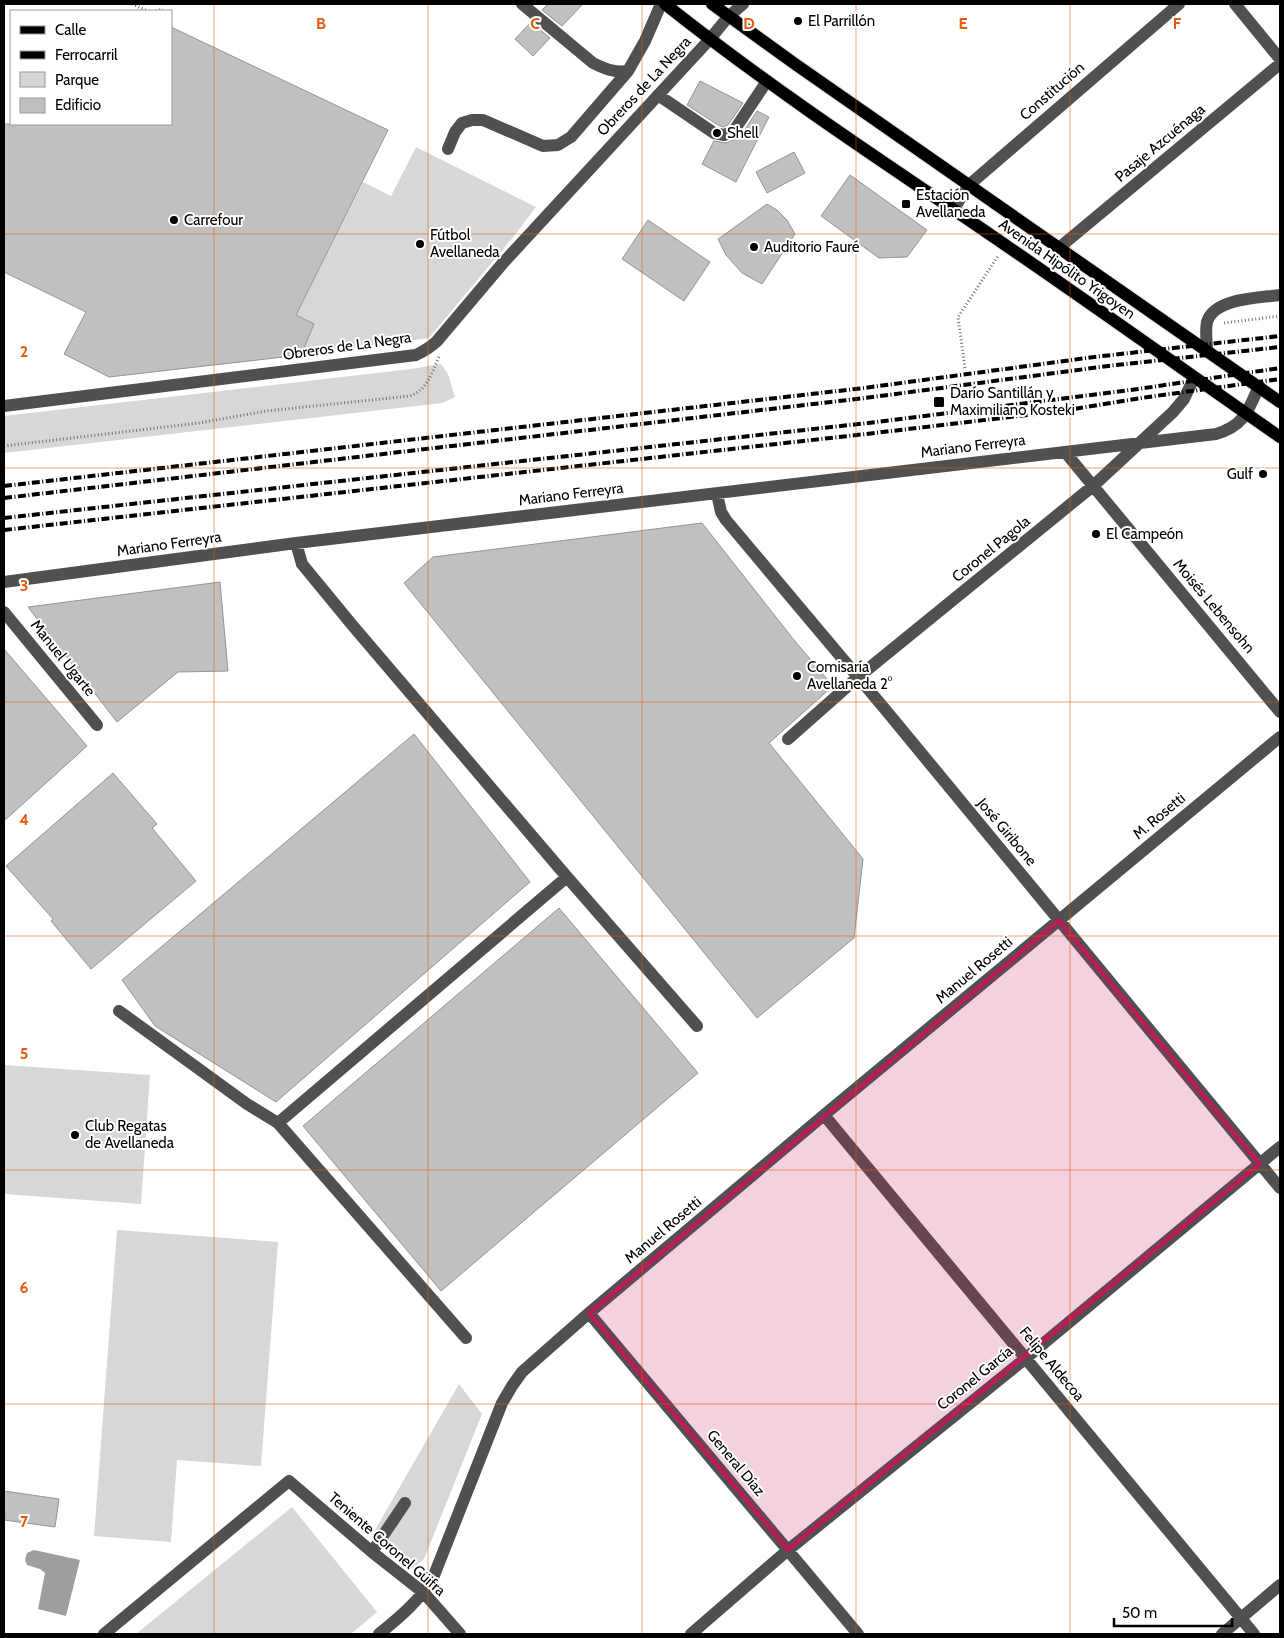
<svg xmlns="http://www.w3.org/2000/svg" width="1284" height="1638" font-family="Cabin,sans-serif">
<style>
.green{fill:#d7d7d7}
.water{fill:#9e9e9e}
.building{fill:#c0c0c0;stroke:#949494}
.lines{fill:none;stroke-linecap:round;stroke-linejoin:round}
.major-casing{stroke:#dbdbdb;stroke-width:14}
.path{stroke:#727272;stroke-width:3;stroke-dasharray:1 2.5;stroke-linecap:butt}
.minor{stroke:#505050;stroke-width:12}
.major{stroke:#000;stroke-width:12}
.rail{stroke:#000;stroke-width:4;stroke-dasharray:8 2.5 1 2.5;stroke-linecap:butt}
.marked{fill:#c2185b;fill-opacity:0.2;stroke:#c2185b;stroke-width:4;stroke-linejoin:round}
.grid{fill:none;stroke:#e8590c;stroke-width:1;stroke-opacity:0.55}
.poi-dot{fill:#000;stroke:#fff;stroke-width:2}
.labels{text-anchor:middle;stroke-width:4;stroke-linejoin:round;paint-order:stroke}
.poi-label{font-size:15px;fill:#000;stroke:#fff;text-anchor:start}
.street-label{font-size:15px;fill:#000;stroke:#fff}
.grid-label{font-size:16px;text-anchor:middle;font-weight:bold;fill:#e8590c;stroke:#fff;stroke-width:4;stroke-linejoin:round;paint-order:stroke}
</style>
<rect width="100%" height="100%" fill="#fff"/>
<path class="green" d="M 416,147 L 536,207 L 514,236 L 429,338 L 301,355 L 314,324 L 296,315 L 363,182 L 391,196 Z
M 441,364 L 448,374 L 455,397 L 442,403 L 4,453 L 4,416 L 411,369 Z
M 4,1065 L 150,1075 L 141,1204 L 4,1194 Z
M 117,1230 L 278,1242 L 261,1466 L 177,1460 L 171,1542 L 94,1536 Z
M 459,1384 L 482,1414 L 424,1559 L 412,1569 L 371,1537 Z
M 292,1507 L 377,1612 L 351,1634 L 136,1634 Z"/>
<path class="water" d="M 34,1550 L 80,1560 L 66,1616 L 38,1609 L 45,1573 L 40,1569 L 27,1565 L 25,1560 L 27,1553 Z"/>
<path class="building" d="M 548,4 L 583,4 L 562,26 L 542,10 Z
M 531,22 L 550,38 L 533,56 L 515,39 Z
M 171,27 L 388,130 L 296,315 L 314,324 L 301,355 L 109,377 L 64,354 L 86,312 L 4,272 L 4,124 L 171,124 Z
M 700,81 L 743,103 L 728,125 L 723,127 L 718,125 L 687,105 Z
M 757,111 L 769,117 L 736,182 L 702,164 L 714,141 L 726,143 L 736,139 L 740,137 Z
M 794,152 L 805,173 L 767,193 L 756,172 Z
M 850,175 L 927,230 L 907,257 L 879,258 L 821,216 Z
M 767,204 L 777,210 L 787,220 L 795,234 L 762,284 L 742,273 L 726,255 L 718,239 Z
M 648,220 L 710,262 L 684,301 L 622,259 Z
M 702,523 L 794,640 L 833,686 L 769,743 L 863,859 L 854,938 L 757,1018 L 404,583 L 433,557 Z
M 220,582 L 228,671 L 178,672 L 117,722 L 28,607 Z
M 4,649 L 87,746 L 4,821 Z
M 414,734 L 530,882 L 276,1102 L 155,1026 L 122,980 Z
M 113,773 L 157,824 L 152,828 L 196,881 L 91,969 L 51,921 L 53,919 L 6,866 Z
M 559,908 L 698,1073 L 441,1291 L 303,1126 Z
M 4,1491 L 59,1499 L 55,1527 L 4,1520 Z"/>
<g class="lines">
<defs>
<path id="major" d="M 665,4 C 758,78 856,144 954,210 C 1064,284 1172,362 1280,437
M 712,4 L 795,64 L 1280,402"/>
</defs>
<use href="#major" class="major-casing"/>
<path class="path" d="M 132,4 L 148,11
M 156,11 L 163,9
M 1224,323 L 1280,316
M 965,368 L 958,317 L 998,256
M 4,446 L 199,423 L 266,411 L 410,396 C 428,389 431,374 439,357"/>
<path class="minor" d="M 522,4 L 593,63 C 605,69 615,73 628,71
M 1235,4 L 1280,59
M 658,95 L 714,133 L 724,135 L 733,132 L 767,81
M 448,149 L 455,132 L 462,123 L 472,120 L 483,120 L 543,146 L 558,145 L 571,137 L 628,71 L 645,41 L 661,4
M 953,210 L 969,185 L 1179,4
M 1060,247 L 1280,64
M 1207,350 C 1207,341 1205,331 1207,322 C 1214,298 1259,298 1280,295
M 4,406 L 416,355 C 424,351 431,347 437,341 L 503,263 L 710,39 L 728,17 L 743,4
M 1065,452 L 1280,712
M 717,494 L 721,512 L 726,520 L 884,708 L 1280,1188
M 296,543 L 302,564 L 353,626 L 567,877 L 697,1026
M 4,582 L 296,543 L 1216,434 C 1244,426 1248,411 1259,386
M 4,612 L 97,725
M 788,739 L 857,678 L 1093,486 L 1173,412 L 1184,399 L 1194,378
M 119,1011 L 247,1104 L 278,1123
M 824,1115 L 1254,1634
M 589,1313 L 858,1634
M 466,1338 L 278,1123 L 567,877
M 372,1552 L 405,1503
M 104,1634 L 289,1481 L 372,1552 L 424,1593 L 460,1634
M 379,1634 C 400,1617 419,1601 433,1578 L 502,1403 L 512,1386 L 522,1372 L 589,1313 L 824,1115 L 1280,737
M 691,1634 L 788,1550 L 1026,1358 L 1280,1147
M 1222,1634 L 1280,1585"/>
<use href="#major" class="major"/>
<path class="rail" d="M 4,486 L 864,388 L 1094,357 L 1280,336
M 4,498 L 865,398 L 1108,366 L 1280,347
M 4,518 L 868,423 L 1138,389 L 1280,368
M 4,530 L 866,434 L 1061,411 L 1148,397 L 1280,379"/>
</g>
<path class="marked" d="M 1059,920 L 1260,1164 L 788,1550 L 589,1313 Z"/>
<path class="grid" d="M 214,4 L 214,1634M 428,4 L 428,1634M 642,4 L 642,1634M 856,4 L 856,1634M 1070,4 L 1070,1634M 4,234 L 1280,234M 4,468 L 1280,468M 4,702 L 1280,702M 4,936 L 1280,936M 4,1170 L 1280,1170M 4,1404 L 1280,1404"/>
<g class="poi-dot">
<circle cx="798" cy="21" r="5"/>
<circle cx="717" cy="133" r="5"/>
<rect x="901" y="199" width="10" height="10" rx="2.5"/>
<circle cx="174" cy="220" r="5"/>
<circle cx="420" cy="244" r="5"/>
<circle cx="754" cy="247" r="5"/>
<rect x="933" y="396" width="12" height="12" rx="2.5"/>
<circle cx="1263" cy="474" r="5"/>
<circle cx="1096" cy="534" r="5"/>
<circle cx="797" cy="676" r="5"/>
<circle cx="75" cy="1135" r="5"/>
</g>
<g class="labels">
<g class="poi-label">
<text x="808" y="26">El Parrillón</text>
<text x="727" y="138">Shell</text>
<text x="916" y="200">Estación<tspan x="916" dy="17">Avellaneda</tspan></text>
<text x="184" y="225">Carrefour</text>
<text x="430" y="240">Fútbol<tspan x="430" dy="17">Avellaneda</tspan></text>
<text x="764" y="252">Auditorio Fauré</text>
<text x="950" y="398">Darío Santillán y<tspan x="950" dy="17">Maximiliano Kosteki</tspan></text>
<text x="1253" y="479" text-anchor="end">Gulf</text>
<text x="1106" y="539">El Campeón</text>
<text x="807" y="672">Comisaría<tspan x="807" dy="17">Avellaneda 2°</tspan></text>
<text x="85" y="1131">Club Regatas<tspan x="85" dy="17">de Avellaneda</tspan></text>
</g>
<g class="street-label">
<text transform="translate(644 86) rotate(-47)" y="5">Obreros de La Negra</text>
<text transform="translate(1052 91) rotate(-41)" y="5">Constitución</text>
<text transform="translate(1160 143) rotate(-40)" y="5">Pasaje Azcuénaga</text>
<text transform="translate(1067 269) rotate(35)" y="5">Avenida Hipólito Yrigoyen</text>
<text transform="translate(347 346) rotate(-8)" y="5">Obreros de La Negra</text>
<text transform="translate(973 446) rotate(-7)" y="5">Mariano Ferreyra</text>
<text transform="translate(571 494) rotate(-7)" y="5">Mariano Ferreyra</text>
<text transform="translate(169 544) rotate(-8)" y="5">Mariano Ferreyra</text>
<text transform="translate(991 549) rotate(-39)" y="5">Coronel Pagola</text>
<text transform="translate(1214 606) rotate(50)" y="5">Moisés Lebensohn</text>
<text transform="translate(63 658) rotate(51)" y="5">Manuel Ugarte</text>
<text transform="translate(1159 816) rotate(-40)" y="5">M. Rosetti</text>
<text transform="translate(1007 832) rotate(50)" y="5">José Giribone</text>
<text transform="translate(974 970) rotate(-40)" y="5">Manuel Rosetti</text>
<text transform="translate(663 1230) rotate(-40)" y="5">Manuel Rosetti</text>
<text transform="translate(1052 1364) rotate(50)" y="5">Felipe Aldecoa</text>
<text transform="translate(975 1378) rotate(-39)" y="5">Coronel García</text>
<text transform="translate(736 1463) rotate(50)" y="5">General Díaz</text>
<text transform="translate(387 1544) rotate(41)" y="5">Teniente Coronel Güifra</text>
</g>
</g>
<g class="grid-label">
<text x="321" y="29">B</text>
<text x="535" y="29">C</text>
<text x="749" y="29">D</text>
<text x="963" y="29">E</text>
<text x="1177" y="29">F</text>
<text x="24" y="357">2</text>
<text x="24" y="591">3</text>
<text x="24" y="825">4</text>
<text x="24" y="1059">5</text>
<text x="24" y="1293">6</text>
<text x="24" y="1527">7</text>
</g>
<rect width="1284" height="1638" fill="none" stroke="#000000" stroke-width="10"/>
<rect x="10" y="10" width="162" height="115" fill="#ffffff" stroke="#999999"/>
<rect x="20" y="26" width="25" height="8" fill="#000000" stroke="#999999"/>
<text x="55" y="35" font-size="15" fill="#000000">Calle</text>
<rect x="20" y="51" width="25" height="8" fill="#000000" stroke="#999999"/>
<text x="55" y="60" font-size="15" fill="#000000">Ferrocarril</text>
<rect x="20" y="72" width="25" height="15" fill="#d7d7d7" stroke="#999999"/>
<text x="55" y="85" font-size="15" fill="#000000">Parque</text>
<rect x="20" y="98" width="25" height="15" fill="#c0c0c0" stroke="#999999"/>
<text x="55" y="110" font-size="15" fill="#000000">Edificio</text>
<path d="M1114 1618v8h118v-8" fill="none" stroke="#000000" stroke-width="2.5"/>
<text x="1122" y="1618" font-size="15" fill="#000000" stroke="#ffffff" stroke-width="4" paint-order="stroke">50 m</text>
</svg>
